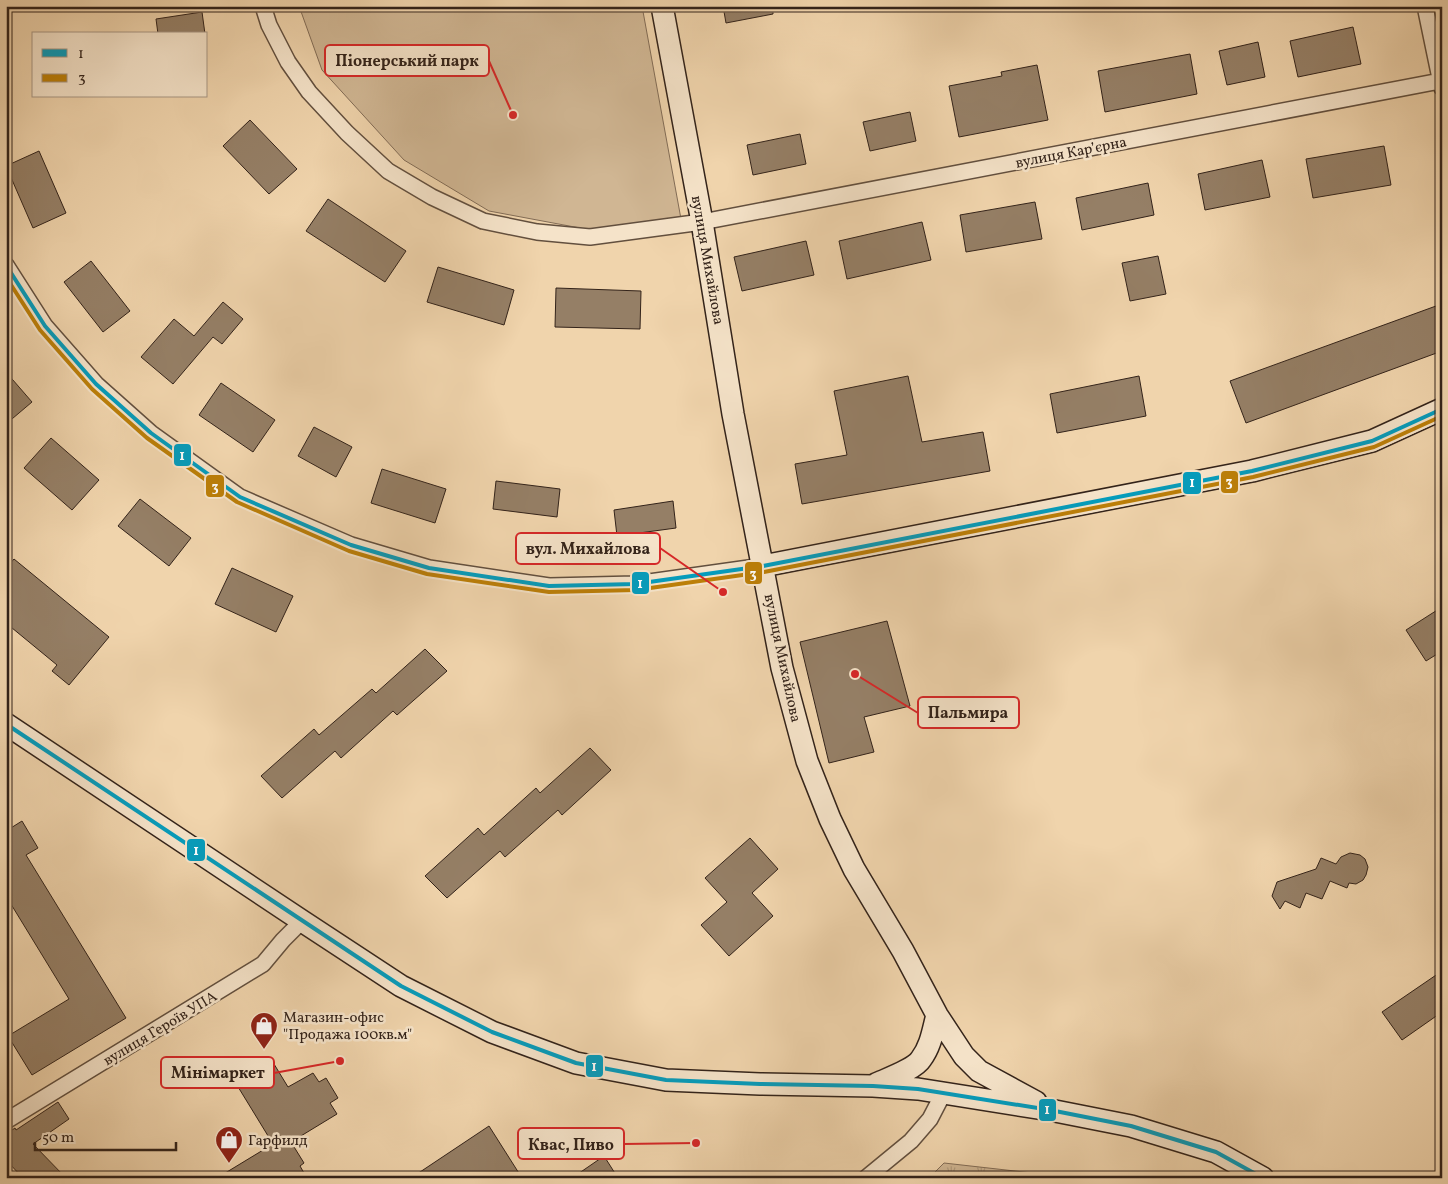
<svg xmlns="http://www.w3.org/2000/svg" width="1448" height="1184" font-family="Vollkorn,serif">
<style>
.grass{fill:url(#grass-tufts);stroke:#826c56}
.park{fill:#d0b693;stroke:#826c56}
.building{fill:#957f66;stroke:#33231a}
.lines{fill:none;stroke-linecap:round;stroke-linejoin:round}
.street-casing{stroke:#624f3e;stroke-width:18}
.secondary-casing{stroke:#33231a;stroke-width:24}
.street{stroke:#f5e3c9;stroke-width:15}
.secondary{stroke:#f5e3c9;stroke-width:21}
.bus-1-casing{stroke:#f5e3c9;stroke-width:8}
.bus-2-casing{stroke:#f5e3c9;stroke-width:8}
.bus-1{stroke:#059cbc;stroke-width:4}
.bus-2{stroke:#bc7f08;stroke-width:4}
.labels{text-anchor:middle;stroke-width:5;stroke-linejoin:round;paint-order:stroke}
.street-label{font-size:15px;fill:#33231a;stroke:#f5e3c9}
.poi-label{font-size:15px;fill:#33231a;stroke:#f5e3c9;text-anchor:start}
.leader{fill:none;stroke:#d62828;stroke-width:2}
.callout-dot{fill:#d62828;stroke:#f5e3c9;stroke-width:2}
.callout{fill:#f5e3c9;stroke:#d62828;stroke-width:2}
.callout-label{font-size:16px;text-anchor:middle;font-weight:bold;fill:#33231a}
.line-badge{stroke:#f5e3c9;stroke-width:2}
.badge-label{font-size:14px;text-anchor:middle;font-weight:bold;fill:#fff}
</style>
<defs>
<pattern id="grass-tufts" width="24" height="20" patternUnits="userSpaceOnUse" patternTransform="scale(1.25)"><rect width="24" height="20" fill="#d0b693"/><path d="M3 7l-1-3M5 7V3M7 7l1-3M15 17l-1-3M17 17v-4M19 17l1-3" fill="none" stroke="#b39c7e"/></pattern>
</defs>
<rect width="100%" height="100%" fill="#f0d4ac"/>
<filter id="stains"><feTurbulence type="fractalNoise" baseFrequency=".004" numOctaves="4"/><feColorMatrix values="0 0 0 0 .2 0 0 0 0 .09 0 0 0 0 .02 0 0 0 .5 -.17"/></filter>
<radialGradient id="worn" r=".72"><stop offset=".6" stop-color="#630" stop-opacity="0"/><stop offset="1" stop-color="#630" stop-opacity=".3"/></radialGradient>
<path class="grass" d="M 944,1163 L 1059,1176 L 1069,1178 L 929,1178 Z"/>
<path class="park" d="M 299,6 L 642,6 L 681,219 L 596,231 L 489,211 L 404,160 L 322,70 Z"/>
<path class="building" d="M 723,6 L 773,6 L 773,14 L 726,23 Z
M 202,12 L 205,34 L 158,34 L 156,19 Z
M 1353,27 L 1361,64 L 1298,77 L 1290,41 Z
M 1258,42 L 1265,77 L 1227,85 L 1219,51 Z
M 1190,54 L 1197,94 L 1105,112 L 1098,71 Z
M 1037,65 L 1048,120 L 959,137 L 949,86 L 1002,76 L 1001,72 Z
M 910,112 L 916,141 L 870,151 L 863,122 Z
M 250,120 L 297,169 L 269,194 L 223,146 Z
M 800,134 L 806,164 L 753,175 L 747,145 Z
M 1384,146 L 1391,185 L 1313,198 L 1306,159 Z
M 39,151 L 66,213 L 33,228 L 6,166 Z
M 1262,160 L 1270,197 L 1205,210 L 1198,174 Z
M 1148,183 L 1154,215 L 1082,230 L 1076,198 Z
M 328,199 L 406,251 L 385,282 L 306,231 Z
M 1035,202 L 1042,239 L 966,252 L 960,215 Z
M 922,222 L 931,260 L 847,279 L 839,241 Z
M 806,241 L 814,275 L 742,291 L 734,257 Z
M 1158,256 L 1166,294 L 1130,301 L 1122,263 Z
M 91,261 L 130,311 L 103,332 L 64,282 Z
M 438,267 L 514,290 L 504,325 L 427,302 Z
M 556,288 L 641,291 L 640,329 L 555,327 Z
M 223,302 L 243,319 L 222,344 L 213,337 L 173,384 L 141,357 L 174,319 L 194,336 Z
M 1436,306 L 1442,321 L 1442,351 L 1246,423 L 1230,381 Z
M 6,372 L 32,402 L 6,424 Z
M 908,376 L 922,442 L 983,432 L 990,471 L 802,504 L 795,464 L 847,455 L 834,391 Z
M 1139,376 L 1146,416 L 1057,433 L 1050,394 Z
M 221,383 L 275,420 L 253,452 L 199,415 Z
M 314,427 L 352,447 L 336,477 L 298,456 Z
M 51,438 L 99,480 L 72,510 L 24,468 Z
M 382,469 L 446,489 L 435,523 L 371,503 Z
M 496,481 L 560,489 L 557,517 L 493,509 Z
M 140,499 L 191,538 L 169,566 L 118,526 Z
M 673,501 L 676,528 L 617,536 L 614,510 Z
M 14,559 L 109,637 L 69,685 L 52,671 L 57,665 L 6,623 L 6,568 Z
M 232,568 L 293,596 L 276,632 L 215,604 Z
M 1442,607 L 1442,651 L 1426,661 L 1406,630 Z
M 887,621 L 910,706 L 864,717 L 874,752 L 829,763 L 800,642 Z
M 425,649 L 447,671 L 397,715 L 393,711 L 341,758 L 335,751 L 282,798 L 261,776 L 314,729 L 319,735 L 372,689 L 376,693 Z
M 590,748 L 611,770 L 562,815 L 558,810 L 505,857 L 500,851 L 447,898 L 425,876 L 478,828 L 484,835 L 536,788 L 540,793 Z
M 22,821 L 38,848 L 26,855 L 126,1018 L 32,1075 L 8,1036 L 69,999 L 6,896 L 6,831 Z
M 750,838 L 778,869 L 752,893 L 773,916 L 729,956 L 701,925 L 727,902 L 705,878 Z
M 1350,853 L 1360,855 L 1365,859 L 1368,867 L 1366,875 L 1363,880 L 1356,884 L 1349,883 L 1347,888 L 1330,881 L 1322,899 L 1306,893 L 1300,908 L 1285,901 L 1280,909 L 1272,896 L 1277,882 L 1316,869 L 1321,858 L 1336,864 L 1341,857 Z
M 1442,971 L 1442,1012 L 1402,1040 L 1382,1012 Z
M 253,1058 L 256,1064 L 264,1060 L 268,1067 L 274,1064 L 288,1087 L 313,1073 L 319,1082 L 326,1078 L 338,1098 L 330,1103 L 337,1114 L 291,1142 L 304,1163 L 300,1166 L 304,1173 L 296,1178 L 217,1178 L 273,1144 L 232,1077 L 240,1073 L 237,1068 Z
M 58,1102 L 69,1119 L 33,1144 L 66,1178 L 23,1178 L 6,1160 L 6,1134 L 15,1128 L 16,1130 Z
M 489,1126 L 522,1178 L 411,1178 Z
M 604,1156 L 618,1178 L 572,1178 Z"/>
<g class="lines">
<defs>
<path id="street" d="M 263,6 L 269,25 L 288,62 L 309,92 L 347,133 L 388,171 L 432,197 L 483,221 L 537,232 L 590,237 L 702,222 L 1440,81
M 1425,6 L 1442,88
M 6,265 L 45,326 L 96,384 L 151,433 L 240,497 L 351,545 L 429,568 L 549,586 L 635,584 L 763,566
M 6,1121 L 263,964 L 283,940 L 302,921
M 866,1178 L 911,1141 L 930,1119 L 944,1092"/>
<path id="secondary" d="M 662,6 L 702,222 L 733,414 L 782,668 L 807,761 L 830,819 L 854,869 L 903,951 L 937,1015 L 964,1056 L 979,1071 L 1036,1102
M 763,566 L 1252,471 L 1372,441 L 1442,409
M 6,724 L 302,921 L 401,986 L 492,1032 L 576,1063 L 666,1080 L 760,1084 L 873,1086 L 918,1089 L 1050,1110 L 1131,1126 L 1216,1152 L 1263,1178
M 876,1084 C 887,1079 915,1069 921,1059 C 931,1046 933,1030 937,1015"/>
</defs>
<use href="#street" class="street-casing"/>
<use href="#secondary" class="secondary-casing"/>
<use href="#street" class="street"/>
<use href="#secondary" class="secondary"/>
<defs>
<path id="bus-1" d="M 6,265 L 45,326 L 96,384 L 151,433 L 240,497 L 351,545 L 429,568 L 549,586 L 635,584 L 763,566 L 1252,471 L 1372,441 L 1442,409
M 6,724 L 401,986 L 492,1032 L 576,1063 L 666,1080 L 760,1084 L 873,1086 L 918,1089 L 1050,1110 L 1131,1126 L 1216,1152 L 1263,1178"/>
<path id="bus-2" d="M 6,277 L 40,330 L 92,389 L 147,438 L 237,502 L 349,551 L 427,574 L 549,592 L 636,590 L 764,572 L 1253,477 L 1374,447 L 1442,416"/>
</defs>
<use href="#bus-1" class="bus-1-casing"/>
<use href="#bus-2" class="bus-2-casing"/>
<use href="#bus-1" class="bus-1"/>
<use href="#bus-2" class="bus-2"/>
</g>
<defs>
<symbol id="shop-pin" viewBox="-11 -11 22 30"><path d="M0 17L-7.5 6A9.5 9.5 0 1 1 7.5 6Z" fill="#8f2418" stroke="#f5e3c9"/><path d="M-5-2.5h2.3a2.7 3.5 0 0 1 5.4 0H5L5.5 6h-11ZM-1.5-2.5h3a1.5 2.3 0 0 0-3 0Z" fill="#fff"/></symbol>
</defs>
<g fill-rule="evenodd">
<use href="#shop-pin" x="248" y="1010" width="32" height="43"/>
<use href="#shop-pin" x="213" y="1124" width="32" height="43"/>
</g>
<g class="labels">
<g class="street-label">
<text transform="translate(1071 152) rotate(-11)" y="5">вулиця Кар’єрна</text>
<text transform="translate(708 260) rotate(80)" y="5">вулиця Михайлова</text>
<text transform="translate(783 658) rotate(78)" y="5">вулиця Михайлова</text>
<text transform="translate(160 1028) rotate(-31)" y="5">вулиця Героїв УПА</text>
</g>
<g class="poi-label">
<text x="283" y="1022">Магазин-офис<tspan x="283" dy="17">"Продажа 100кв.м"</tspan></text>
<text x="248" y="1145">Гарфилд</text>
</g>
</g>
<path class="leader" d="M513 115L489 61M723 592L660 548M855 674L918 713M340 1061L274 1073M696 1143L624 1144"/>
<g class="callout-dot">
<circle cx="513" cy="115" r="5"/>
<circle cx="723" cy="592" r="5"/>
<circle cx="855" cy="674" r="5"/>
<circle cx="340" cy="1061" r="5"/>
<circle cx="696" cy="1143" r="5"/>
</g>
<g class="callout">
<rect x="325" y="45" width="164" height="31" rx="5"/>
<rect x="516" y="533" width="144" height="31" rx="5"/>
<rect x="918" y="697" width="101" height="31" rx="5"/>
<rect x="161" y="1057" width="113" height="31" rx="5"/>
<rect x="518" y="1128" width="106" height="31" rx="5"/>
</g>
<g class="callout-label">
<text x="407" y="66">Піонерський парк</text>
<text x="588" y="554">вул. Михайлова</text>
<text x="968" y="718">Пальмира</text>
<text x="218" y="1078">Мінімаркет</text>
<text x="571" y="1150">Квас, Пиво</text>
</g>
<g class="line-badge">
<rect x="173" y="443" width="19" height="24" rx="5" fill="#059cbc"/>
<rect x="1220" y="470" width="19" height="24" rx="5" fill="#bc7f08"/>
<rect x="1182" y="471" width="20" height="24" rx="5" fill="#059cbc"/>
<rect x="205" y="474" width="20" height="24" rx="5" fill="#bc7f08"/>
<rect x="744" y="561" width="19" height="24" rx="5" fill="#bc7f08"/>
<rect x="631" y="571" width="19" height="24" rx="5" fill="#059cbc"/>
<rect x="186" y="838" width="20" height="24" rx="5" fill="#059cbc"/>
<rect x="585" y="1054" width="19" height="24" rx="5" fill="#059cbc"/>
<rect x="1038" y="1098" width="19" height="24" rx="5" fill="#059cbc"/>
</g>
<g class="badge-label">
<text x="182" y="460">1</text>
<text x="1229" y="486">3</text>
<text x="1192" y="487">1</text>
<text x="215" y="491">3</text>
<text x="753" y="578">3</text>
<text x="640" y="588">1</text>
<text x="196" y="855">1</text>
<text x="594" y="1071">1</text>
<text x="1047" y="1114">1</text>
</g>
<rect width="1448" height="1184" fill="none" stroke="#f0d4ac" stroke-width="25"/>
<rect x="8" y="8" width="1433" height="1169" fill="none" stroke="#33231a" stroke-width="2.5"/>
<rect x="12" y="12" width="1423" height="1159" fill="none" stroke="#33231a"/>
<rect x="32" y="32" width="175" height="65" fill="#f5e3c9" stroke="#a79683"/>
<rect x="42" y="49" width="25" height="8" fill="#059cbc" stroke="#a79683"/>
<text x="78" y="58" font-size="15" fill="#33231a">1</text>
<rect x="42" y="74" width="25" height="8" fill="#bc7f08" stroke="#a79683"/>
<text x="78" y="82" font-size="15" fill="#33231a">3</text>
<path d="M35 1142v8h141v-8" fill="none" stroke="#33231a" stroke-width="2.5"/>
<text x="42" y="1142" font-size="15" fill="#33231a" stroke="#f5e3c9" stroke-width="4" paint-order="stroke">50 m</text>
<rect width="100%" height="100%" filter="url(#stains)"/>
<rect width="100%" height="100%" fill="url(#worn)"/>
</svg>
